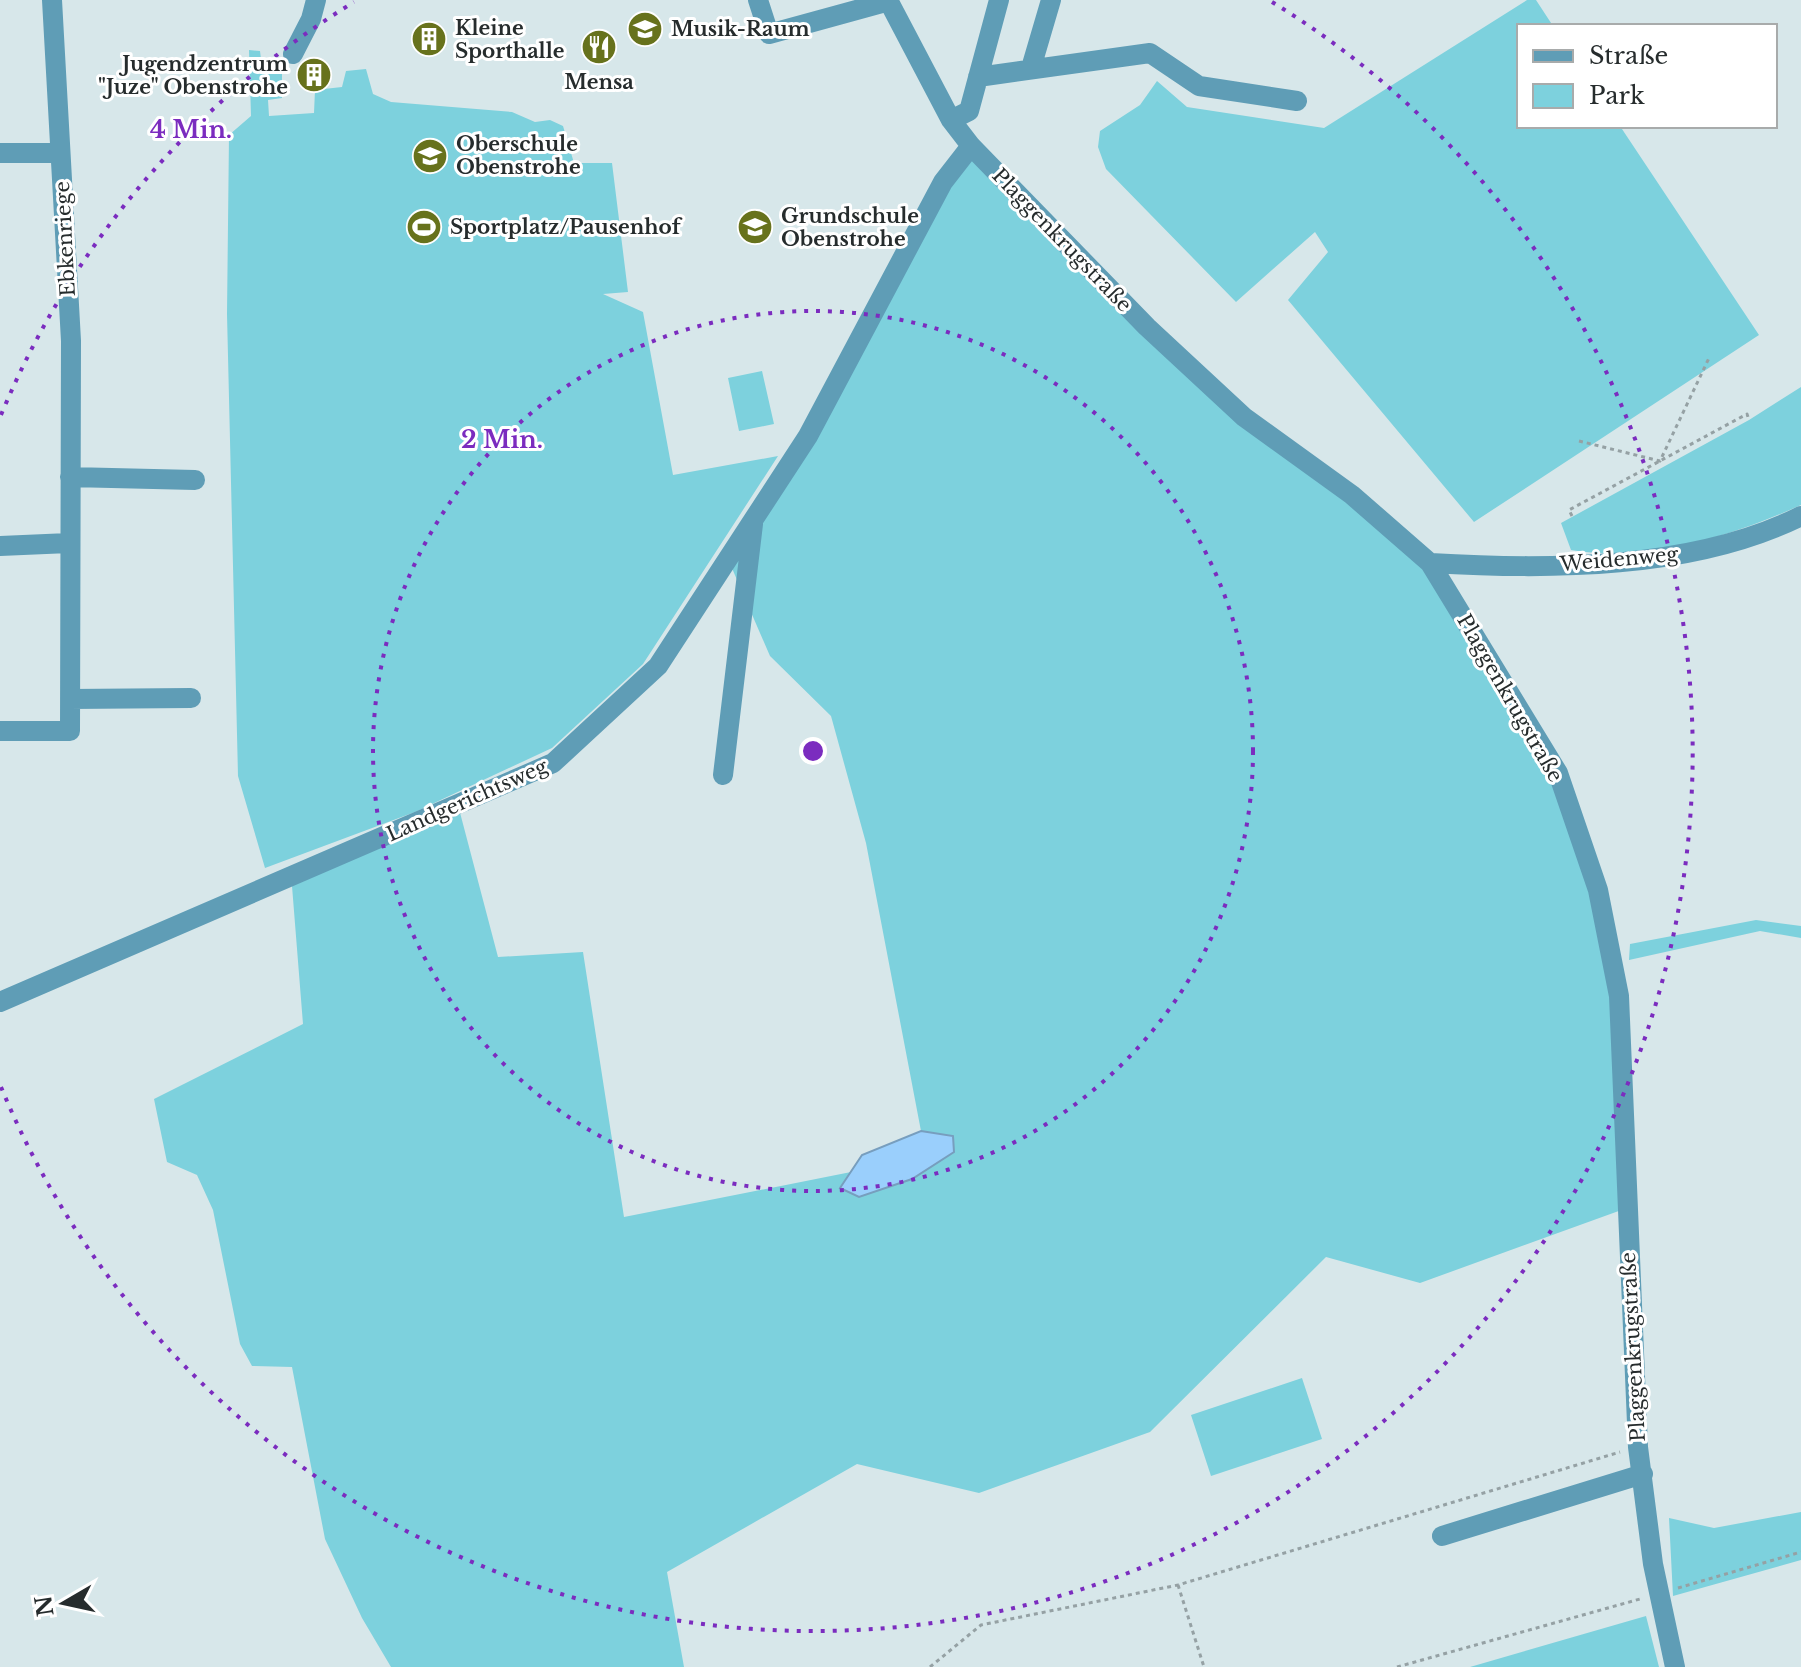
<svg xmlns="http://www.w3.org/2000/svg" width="1801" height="1667" font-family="'Libre Baskerville',serif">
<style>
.green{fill:#7dd1dd}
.water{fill:#9acffc;stroke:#779ebe;stroke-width:2}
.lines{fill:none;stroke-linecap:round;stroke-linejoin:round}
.path{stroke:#95a1a4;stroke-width:3;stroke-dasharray:4 4;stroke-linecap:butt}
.minor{stroke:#5f9db6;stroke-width:20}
.ring{fill:none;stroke:#7b2cbf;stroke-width:4;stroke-dasharray:4 8}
.labels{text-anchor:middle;stroke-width:6;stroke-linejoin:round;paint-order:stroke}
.poi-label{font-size:20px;font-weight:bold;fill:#262c2d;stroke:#fff;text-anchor:start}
.street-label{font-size:20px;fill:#262c2d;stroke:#fff}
.centre{fill:#7b2cbf;stroke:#fff;stroke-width:4}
.ring-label{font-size:24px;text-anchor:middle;font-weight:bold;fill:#7b2cbf;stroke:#fff;stroke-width:6;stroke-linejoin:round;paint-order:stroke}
</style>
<rect width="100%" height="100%" fill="#d7e7ea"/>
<path class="green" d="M 1527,0 L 1536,0 L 1553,26 L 1519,26 L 1519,126 L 1620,126 L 1759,335 L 1474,522 L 1288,300 L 1328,252 L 1315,232 L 1236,302 L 1106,169 L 1098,147 L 1100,131 L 1140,105 L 1157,81 L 1187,107 L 1324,128 Z
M 249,50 L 260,51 L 261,59 L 282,59 L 282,98 L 268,100 L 269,116 L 314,113 L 315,90 L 342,87 L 346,71 L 366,69 L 373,94 L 391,102 L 512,112 L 535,122 L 550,120 L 563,126 L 574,163 L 612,163 L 628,292 L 603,294 L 643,312 L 673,475 L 778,456 L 643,664 L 552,748 L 415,812 L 265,868 L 238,776 L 227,314 L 229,135 L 251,116 Z
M 971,146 L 1147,327 L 1430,563 L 1558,773 L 1610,945 L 1627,1208 L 1420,1283 L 1326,1257 L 1150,1432 L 979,1493 L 857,1464 L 667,1572 L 684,1667 L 391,1667 L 362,1618 L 325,1539 L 292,1367 L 252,1366 L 240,1344 L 213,1210 L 197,1175 L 167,1162 L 154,1099 L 303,1024 L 292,886 L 458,805 L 498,957 L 583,952 L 624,1217 L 851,1172 L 953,1136 L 921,1131 L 866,843 L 831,716 L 770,656 L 728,559 Z
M 762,371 L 774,424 L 739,431 L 728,378 Z
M 1801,387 L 1801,505 C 1732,536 1647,563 1571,550 L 1561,523 L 1749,420 Z
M 1756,920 L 1801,926 L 1801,938 L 1760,931 L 1629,960 L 1630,944 Z
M 1302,1378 L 1322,1439 L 1211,1476 L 1191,1415 Z
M 1801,1512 L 1801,1560 L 1673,1596 L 1669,1518 L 1714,1528 Z
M 1646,1616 L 1659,1667 L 1470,1667 Z"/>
<path class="water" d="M 921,1131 L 953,1136 L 954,1152 L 912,1179 L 859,1197 L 840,1188 L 862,1155 Z"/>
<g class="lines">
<path class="path" d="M 1579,441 L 1660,461 L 1709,358
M 1572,516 L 1569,510 L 1747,414 L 1749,420
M 1178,1585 L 1204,1667
M 1678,1588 L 1801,1552
M 930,1667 L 981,1625 L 1178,1585 L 1620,1452
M 1397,1667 L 1640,1599"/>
<path class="minor" d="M 758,0 L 769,34 L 889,1
M 888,0 L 951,120 L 971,146 L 1147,327 L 1244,417 L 1352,495 L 1430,563 L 1558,773 L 1598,890 L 1619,996 L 1638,1447 L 1653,1564 L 1675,1667
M 293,54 L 311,19 L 316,0
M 1031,68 L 1051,0
M 978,77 L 1150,53 L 1199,86 L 1297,101
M 951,120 L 969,111 L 999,0
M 0,153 L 60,153
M 70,477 L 195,480
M 0,546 L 69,543
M 1430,563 C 1548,570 1693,570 1801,516
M 70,699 L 191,698
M 0,731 L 70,731 L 71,341 L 52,0
M 723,775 L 753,524
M 0,1002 L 553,763 L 658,666 L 808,436 L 943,182 L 971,146
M 1442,1536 L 1643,1474"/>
</g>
<g class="ring">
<circle cx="813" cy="751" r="440"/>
<path d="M1 415A879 879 0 0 1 354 2M1272 2A879 879 0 1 1 1 1087"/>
</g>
<defs>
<symbol id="school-disc" viewBox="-11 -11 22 22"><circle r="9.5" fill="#67721c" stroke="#fff"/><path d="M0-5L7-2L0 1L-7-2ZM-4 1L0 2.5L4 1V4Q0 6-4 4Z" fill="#fff"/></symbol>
<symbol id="building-disc" viewBox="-11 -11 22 22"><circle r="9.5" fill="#67721c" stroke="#fff"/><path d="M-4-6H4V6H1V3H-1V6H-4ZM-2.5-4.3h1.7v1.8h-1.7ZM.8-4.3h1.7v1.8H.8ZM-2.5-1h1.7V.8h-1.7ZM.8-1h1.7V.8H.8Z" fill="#fff"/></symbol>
<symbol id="restaurant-disc" viewBox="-11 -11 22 22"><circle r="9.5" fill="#67721c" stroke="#fff"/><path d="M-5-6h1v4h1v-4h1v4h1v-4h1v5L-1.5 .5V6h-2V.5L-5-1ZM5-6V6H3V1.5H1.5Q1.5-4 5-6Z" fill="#fff"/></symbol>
<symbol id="stadium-disc" viewBox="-11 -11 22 22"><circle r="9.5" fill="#67721c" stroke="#fff"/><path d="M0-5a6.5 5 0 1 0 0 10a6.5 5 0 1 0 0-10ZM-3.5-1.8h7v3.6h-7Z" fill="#fff"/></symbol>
</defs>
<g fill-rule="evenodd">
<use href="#school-disc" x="625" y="9" width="40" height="40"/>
<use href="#building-disc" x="409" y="19" width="40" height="40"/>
<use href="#restaurant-disc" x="579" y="27" width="40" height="40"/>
<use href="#building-disc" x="294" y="55" width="40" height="40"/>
<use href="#school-disc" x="410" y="136" width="40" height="40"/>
<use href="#stadium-disc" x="404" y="207" width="40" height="40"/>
<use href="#school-disc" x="735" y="207" width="40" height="40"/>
</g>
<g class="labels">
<g class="poi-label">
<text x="455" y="35">Kleine<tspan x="455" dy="23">Sporthalle</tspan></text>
<text x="671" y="36">Musik-Raum</text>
<text x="288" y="71" text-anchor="end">Jugendzentrum<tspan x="288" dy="23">"Juze" Obenstrohe</tspan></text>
<text x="599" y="89" text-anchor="middle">Mensa</text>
<text x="456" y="151">Oberschule<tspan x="456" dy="23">Obenstrohe</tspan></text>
<text x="781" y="223">Grundschule<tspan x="781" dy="23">Obenstrohe</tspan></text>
<text x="450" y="234">Sportplatz/Pausenhof</text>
</g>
<g class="street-label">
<text transform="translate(65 239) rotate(-93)" y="7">Ebkenriege</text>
<text transform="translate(1062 240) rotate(46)" y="7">Plaggenkrugstraße</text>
<text transform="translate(1619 559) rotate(-5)" y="7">Weidenweg</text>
<text transform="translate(1510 698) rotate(60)" y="7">Plaggenkrugstraße</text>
<text transform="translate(467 800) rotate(-24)" y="7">Landgerichtsweg</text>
<text transform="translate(1633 1347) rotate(-93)" y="7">Plaggenkrugstraße</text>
</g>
</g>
<circle cx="813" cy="751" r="12" class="centre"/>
<g class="ring-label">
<text x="191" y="138">4 Min.</text>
<text x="502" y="448">2 Min.</text>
</g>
<rect x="1517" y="24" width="260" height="104" fill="#ffffff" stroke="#a8abab" stroke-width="2"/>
<rect x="1533" y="50" width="40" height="12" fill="#5f9db6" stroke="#a8abab" stroke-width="2"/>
<text x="1589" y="64" font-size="24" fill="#262c2d">Straße</text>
<rect x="1533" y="84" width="40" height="24" fill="#7dd1dd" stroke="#a8abab" stroke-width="2"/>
<text x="1589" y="104" font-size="24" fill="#262c2d">Park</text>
<g transform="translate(64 1603) rotate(261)" stroke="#ffffff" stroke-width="6" paint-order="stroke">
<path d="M0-6L14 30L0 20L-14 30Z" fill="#262c2d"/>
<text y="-12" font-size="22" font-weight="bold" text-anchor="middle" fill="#262c2d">N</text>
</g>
</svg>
